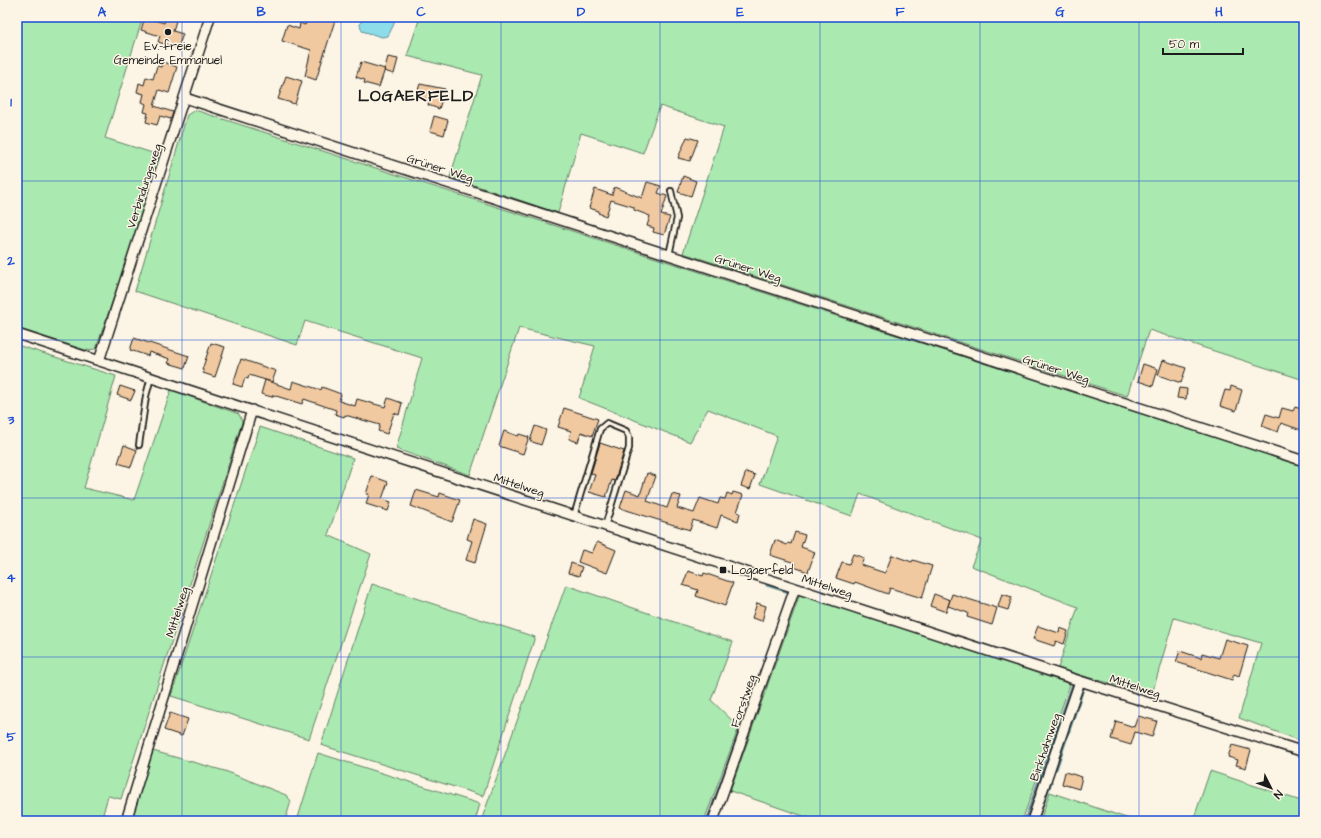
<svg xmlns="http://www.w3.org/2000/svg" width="1321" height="838" font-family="'Architects Daughter',sans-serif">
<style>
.green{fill:#aae9b0;stroke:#638266}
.water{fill:#8ddce9;stroke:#608f97}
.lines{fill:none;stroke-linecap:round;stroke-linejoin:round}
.stream{stroke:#608f97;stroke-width:3}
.building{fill:#f1c9a0;stroke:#1c1c1c}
.lane-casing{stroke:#1c1c1c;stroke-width:8}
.street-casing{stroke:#1c1c1c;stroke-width:12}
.lane{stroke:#fcf5e5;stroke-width:4.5}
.street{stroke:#fcf5e5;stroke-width:9}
.grid{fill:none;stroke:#1d4ed8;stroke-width:1;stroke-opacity:0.55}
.poi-dot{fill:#1c1c1c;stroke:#fcf5e5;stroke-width:1.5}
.labels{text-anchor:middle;stroke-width:3;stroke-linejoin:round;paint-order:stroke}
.poi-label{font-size:12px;fill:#1c1c1c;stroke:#fcf5e5}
.street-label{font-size:12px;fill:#1c1c1c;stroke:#fcf5e5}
.district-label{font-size:16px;font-weight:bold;letter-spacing:1px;fill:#1c1c1c;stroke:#fcf5e5}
.neatline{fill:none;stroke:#1d4ed8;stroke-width:1.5}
.grid-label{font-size:13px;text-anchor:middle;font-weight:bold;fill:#1d4ed8}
</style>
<rect width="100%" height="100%" fill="#fcf5e5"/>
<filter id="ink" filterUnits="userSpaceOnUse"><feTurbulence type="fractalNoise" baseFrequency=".025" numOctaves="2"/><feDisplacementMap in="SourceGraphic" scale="8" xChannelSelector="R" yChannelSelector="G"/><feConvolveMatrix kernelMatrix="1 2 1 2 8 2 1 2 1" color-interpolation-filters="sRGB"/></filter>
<g filter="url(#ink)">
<path class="green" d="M 17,17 L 143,17 L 105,138 L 162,156 L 96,349 L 85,350 L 17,328 Z
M 420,17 L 1304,17 L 1304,380 L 1149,330 L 1127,396 L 683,253 L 724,127 L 660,106 L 643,153 L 581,133 L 558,213 L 450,177 L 482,75 L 407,56 Z
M 195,110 L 1304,466 L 1304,742 L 1239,718 L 1261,643 L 1174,618 L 1152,694 L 1090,678 L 1058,668 L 1078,607 L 971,566 L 982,540 L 860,494 L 852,516 L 760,484 L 777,436 L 708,409 L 690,442 L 579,398 L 595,346 L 519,328 L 470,475 L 396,449 L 422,358 L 305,321 L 297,345 L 135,291 L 187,115 Z
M 17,345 L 116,376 L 84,488 L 134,500 L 171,390 L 239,414 L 242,422 L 121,799 L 108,796 L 103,814 L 115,818 L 114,821 L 17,821 Z
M 260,427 L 353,458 L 328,535 L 371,554 L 309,739 L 171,696 Z
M 372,584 L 535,637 L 483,796 L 321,745 Z
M 566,585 L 733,642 L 711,700 L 739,727 L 704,821 L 481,821 Z
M 800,594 L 1070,684 L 1022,821 L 818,821 L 730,791 Z
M 153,751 L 225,771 L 286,795 L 291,801 L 285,821 L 129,821 Z
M 318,753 L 480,804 L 475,821 L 297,821 Z
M 1210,771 L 1304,802 L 1304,821 L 1193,821 Z
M 1050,792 L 1135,821 L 1040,821 Z"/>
<path class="water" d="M 362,17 L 394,17 L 394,24 L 388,36 L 382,37 L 362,31 L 360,25 Z"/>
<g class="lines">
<path class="stream" d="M 767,585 L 789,592 L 789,594
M 1056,769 L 1083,689
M 707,821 L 750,703
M 1025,821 L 1073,684
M 1037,821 L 1051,782"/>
</g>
<path class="building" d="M 145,17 L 164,23 L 166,17 L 177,17 L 173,31 L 183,34 L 178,48 L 158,42 L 160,36 L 141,30 Z
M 308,17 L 336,17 L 316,80 L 305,76 L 311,50 L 282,41 L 287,25 L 299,29 L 300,23 L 305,25 Z
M 388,57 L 398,59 L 394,74 L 384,71 Z
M 163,62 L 177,67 L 169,93 L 159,90 L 154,106 L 173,112 L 171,119 L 160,116 L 157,125 L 146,122 L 148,113 L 144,112 L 146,104 L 142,102 L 144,94 L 137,92 L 139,83 L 144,85 L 146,77 L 153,79 L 157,66 L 161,67 Z
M 361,62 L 385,69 L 379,87 L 364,83 L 365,80 L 356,77 Z
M 286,76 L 302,81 L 295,104 L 278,99 Z
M 420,84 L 445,89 L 439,109 L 428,105 L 429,100 L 416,96 Z
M 434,116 L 448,120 L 444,135 L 430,131 Z
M 687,137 L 698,140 L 690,161 L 678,158 Z
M 683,176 L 696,181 L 691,196 L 678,192 Z
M 647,182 L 661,186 L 658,193 L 667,196 L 661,215 L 670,217 L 664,235 L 653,232 L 654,228 L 647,226 L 650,216 L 634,210 L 634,207 L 611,200 L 606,216 L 598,213 L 599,211 L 589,208 L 595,189 L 612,195 L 614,187 L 642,198 Z
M 134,338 L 189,356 L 185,368 L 168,363 L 170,359 L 149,352 L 148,356 L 130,350 Z
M 211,343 L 225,347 L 215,377 L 203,373 L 204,371 L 202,370 Z
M 241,359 L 276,371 L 272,382 L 249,375 L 248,379 L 245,378 L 242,387 L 233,384 Z
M 1163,360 L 1186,368 L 1181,383 L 1158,375 Z
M 1143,364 L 1158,369 L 1153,386 L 1138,381 Z
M 265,380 L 291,389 L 293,381 L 321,390 L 322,387 L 341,394 L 339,401 L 355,406 L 357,399 L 385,407 L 388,398 L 402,403 L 399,415 L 394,413 L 387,434 L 378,431 L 380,425 L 345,415 L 344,417 L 335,414 L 336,410 L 304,399 L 302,404 L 273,395 L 272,397 L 261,394 Z
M 120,386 L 135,391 L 131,400 L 117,395 Z
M 1231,386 L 1242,390 L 1236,411 L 1220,406 L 1225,390 L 1230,391 Z
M 1179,388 L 1187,389 L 1186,399 L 1177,398 Z
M 1295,407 L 1304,410 L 1304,431 L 1281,423 L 1278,432 L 1262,426 L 1266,414 L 1279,418 L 1282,408 L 1293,411 Z
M 564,408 L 598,419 L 592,436 L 581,432 L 578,442 L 569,439 L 571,431 L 558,427 Z
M 535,426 L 546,430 L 541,445 L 530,441 Z
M 504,431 L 518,436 L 519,434 L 529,437 L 523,454 L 499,446 Z
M 600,443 L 624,451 L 615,481 L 612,480 L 606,497 L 589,492 L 595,475 L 591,473 Z
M 124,445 L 137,450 L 131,467 L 118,463 Z
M 746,472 L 755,475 L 750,489 L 741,486 Z
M 647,473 L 656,476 L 647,501 L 667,508 L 672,494 L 681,496 L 677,508 L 694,513 L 700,498 L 718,504 L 720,498 L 725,499 L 727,493 L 732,495 L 733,492 L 743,495 L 737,512 L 740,513 L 738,521 L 721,515 L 717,528 L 693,520 L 690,530 L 620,508 L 626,490 L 640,495 Z
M 372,476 L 388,482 L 382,499 L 391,502 L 388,511 L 366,504 L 369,494 L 366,494 Z
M 416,490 L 439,497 L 440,493 L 460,500 L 452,522 L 411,506 Z
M 473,519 L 487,524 L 475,563 L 466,560 L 472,541 L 467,539 Z
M 795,532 L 805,535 L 801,547 L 815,552 L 808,572 L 794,567 L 795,563 L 770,555 L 775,540 L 787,545 L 788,543 L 791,544 Z
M 597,542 L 616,550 L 607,573 L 578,562 L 582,550 L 592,553 Z
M 853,554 L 864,558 L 861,565 L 885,573 L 892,555 L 912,562 L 913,560 L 932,566 L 922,598 L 890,588 L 888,594 L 855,582 L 854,584 L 836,578 L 842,562 L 849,564 Z
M 571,563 L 582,567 L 579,576 L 568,573 Z
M 688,571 L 703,576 L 704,573 L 733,583 L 725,606 L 696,596 L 698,590 L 683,585 Z
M 934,594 L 950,600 L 952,594 L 997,608 L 992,625 L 967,617 L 968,613 L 948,606 L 950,600 L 946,612 L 930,606 Z
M 1002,594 L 1012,597 L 1008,610 L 998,607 Z
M 757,603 L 766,606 L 762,621 L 752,618 Z
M 1038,626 L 1059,633 L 1060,628 L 1068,631 L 1064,644 L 1056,641 L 1054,646 L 1033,639 Z
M 1225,639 L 1248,646 L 1239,676 L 1234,674 L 1232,680 L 1176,662 L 1180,651 L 1201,658 L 1202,653 L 1219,658 Z
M 170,713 L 188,719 L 182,736 L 164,730 Z
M 1138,716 L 1157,721 L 1152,737 L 1135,732 L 1131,745 L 1111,739 L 1116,721 L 1134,727 Z
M 1232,745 L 1251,750 L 1246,768 L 1236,765 L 1238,760 L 1228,757 Z
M 1065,772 L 1082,777 L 1079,789 L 1062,784 Z"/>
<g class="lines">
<defs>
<path id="lane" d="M 669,255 L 677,218 L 671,191
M 139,445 L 146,396 L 151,377
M 574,516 L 600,429 L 607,423 L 626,431 L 629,437 L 629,448 L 605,526"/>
<path id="street" d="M 185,98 L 1304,461
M 17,334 L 1080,681 L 1304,752
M 99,361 L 210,17
M 126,821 L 252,410
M 713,821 L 795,588
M 1032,821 L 1080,681"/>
</defs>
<use href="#lane" class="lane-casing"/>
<use href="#street" class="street-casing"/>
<use href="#lane" class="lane"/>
<use href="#street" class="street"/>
</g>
</g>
<path class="grid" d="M 182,17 L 182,821M 341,17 L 341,821M 501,17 L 501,821M 660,17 L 660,821M 820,17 L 820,821M 980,17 L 980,821M 1139,17 L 1139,821M 17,181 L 1304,181M 17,340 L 1304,340M 17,498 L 1304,498M 17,657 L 1304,657"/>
<g class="poi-dot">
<circle cx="168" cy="32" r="4"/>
<rect x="719" y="566" width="8" height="8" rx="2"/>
</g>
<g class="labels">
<g class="poi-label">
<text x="168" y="50">Ev.-freie<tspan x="168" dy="14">Gemeinde Emmanuel</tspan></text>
<text x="731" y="574" text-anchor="start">Logaerfeld</text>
</g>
<g class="street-label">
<text transform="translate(440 168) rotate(18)" y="4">Grüner Weg</text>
<text transform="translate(144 186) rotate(-72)" y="4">Verbindungsweg</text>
<text transform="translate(748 268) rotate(18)" y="4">Grüner Weg</text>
<text transform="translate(1056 369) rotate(18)" y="4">Grüner Weg</text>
<text transform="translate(519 485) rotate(18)" y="4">Mittelweg</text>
<text transform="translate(827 586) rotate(18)" y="4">Mittelweg</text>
<text transform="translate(177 612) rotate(-73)" y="4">Mittelweg</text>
<text transform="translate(1135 686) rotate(18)" y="4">Mittelweg</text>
<text transform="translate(743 701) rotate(-71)" y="4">Forstweg</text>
<text transform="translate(1045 747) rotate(-71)" y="4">Birkhahnweg</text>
</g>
<g class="district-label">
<text x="416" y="101">LOGAERFELD</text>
</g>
</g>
<rect width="1321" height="838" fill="none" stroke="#fcf5e5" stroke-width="44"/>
<g transform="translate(1271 788) rotate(132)" stroke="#fcf5e5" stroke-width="3" paint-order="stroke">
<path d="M0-3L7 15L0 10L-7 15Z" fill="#1c1c1c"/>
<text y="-6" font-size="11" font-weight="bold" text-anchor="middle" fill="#1c1c1c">N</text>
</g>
<path d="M1163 48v6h80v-6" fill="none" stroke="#1c1c1c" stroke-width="2"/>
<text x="1169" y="48" font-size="12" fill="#1c1c1c" stroke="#fcf5e5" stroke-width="3" paint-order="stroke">50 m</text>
<rect x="22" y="22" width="1277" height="794" class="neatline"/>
<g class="grid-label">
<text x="102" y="16">A</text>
<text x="261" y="16">B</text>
<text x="421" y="16">C</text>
<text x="581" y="16">D</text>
<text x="740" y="16">E</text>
<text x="900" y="16">F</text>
<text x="1060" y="16">G</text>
<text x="1219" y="16">H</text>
<text x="11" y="106">1</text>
<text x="11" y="265">2</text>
<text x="11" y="424">3</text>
<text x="11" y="582">4</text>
<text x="11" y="741">5</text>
</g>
</svg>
